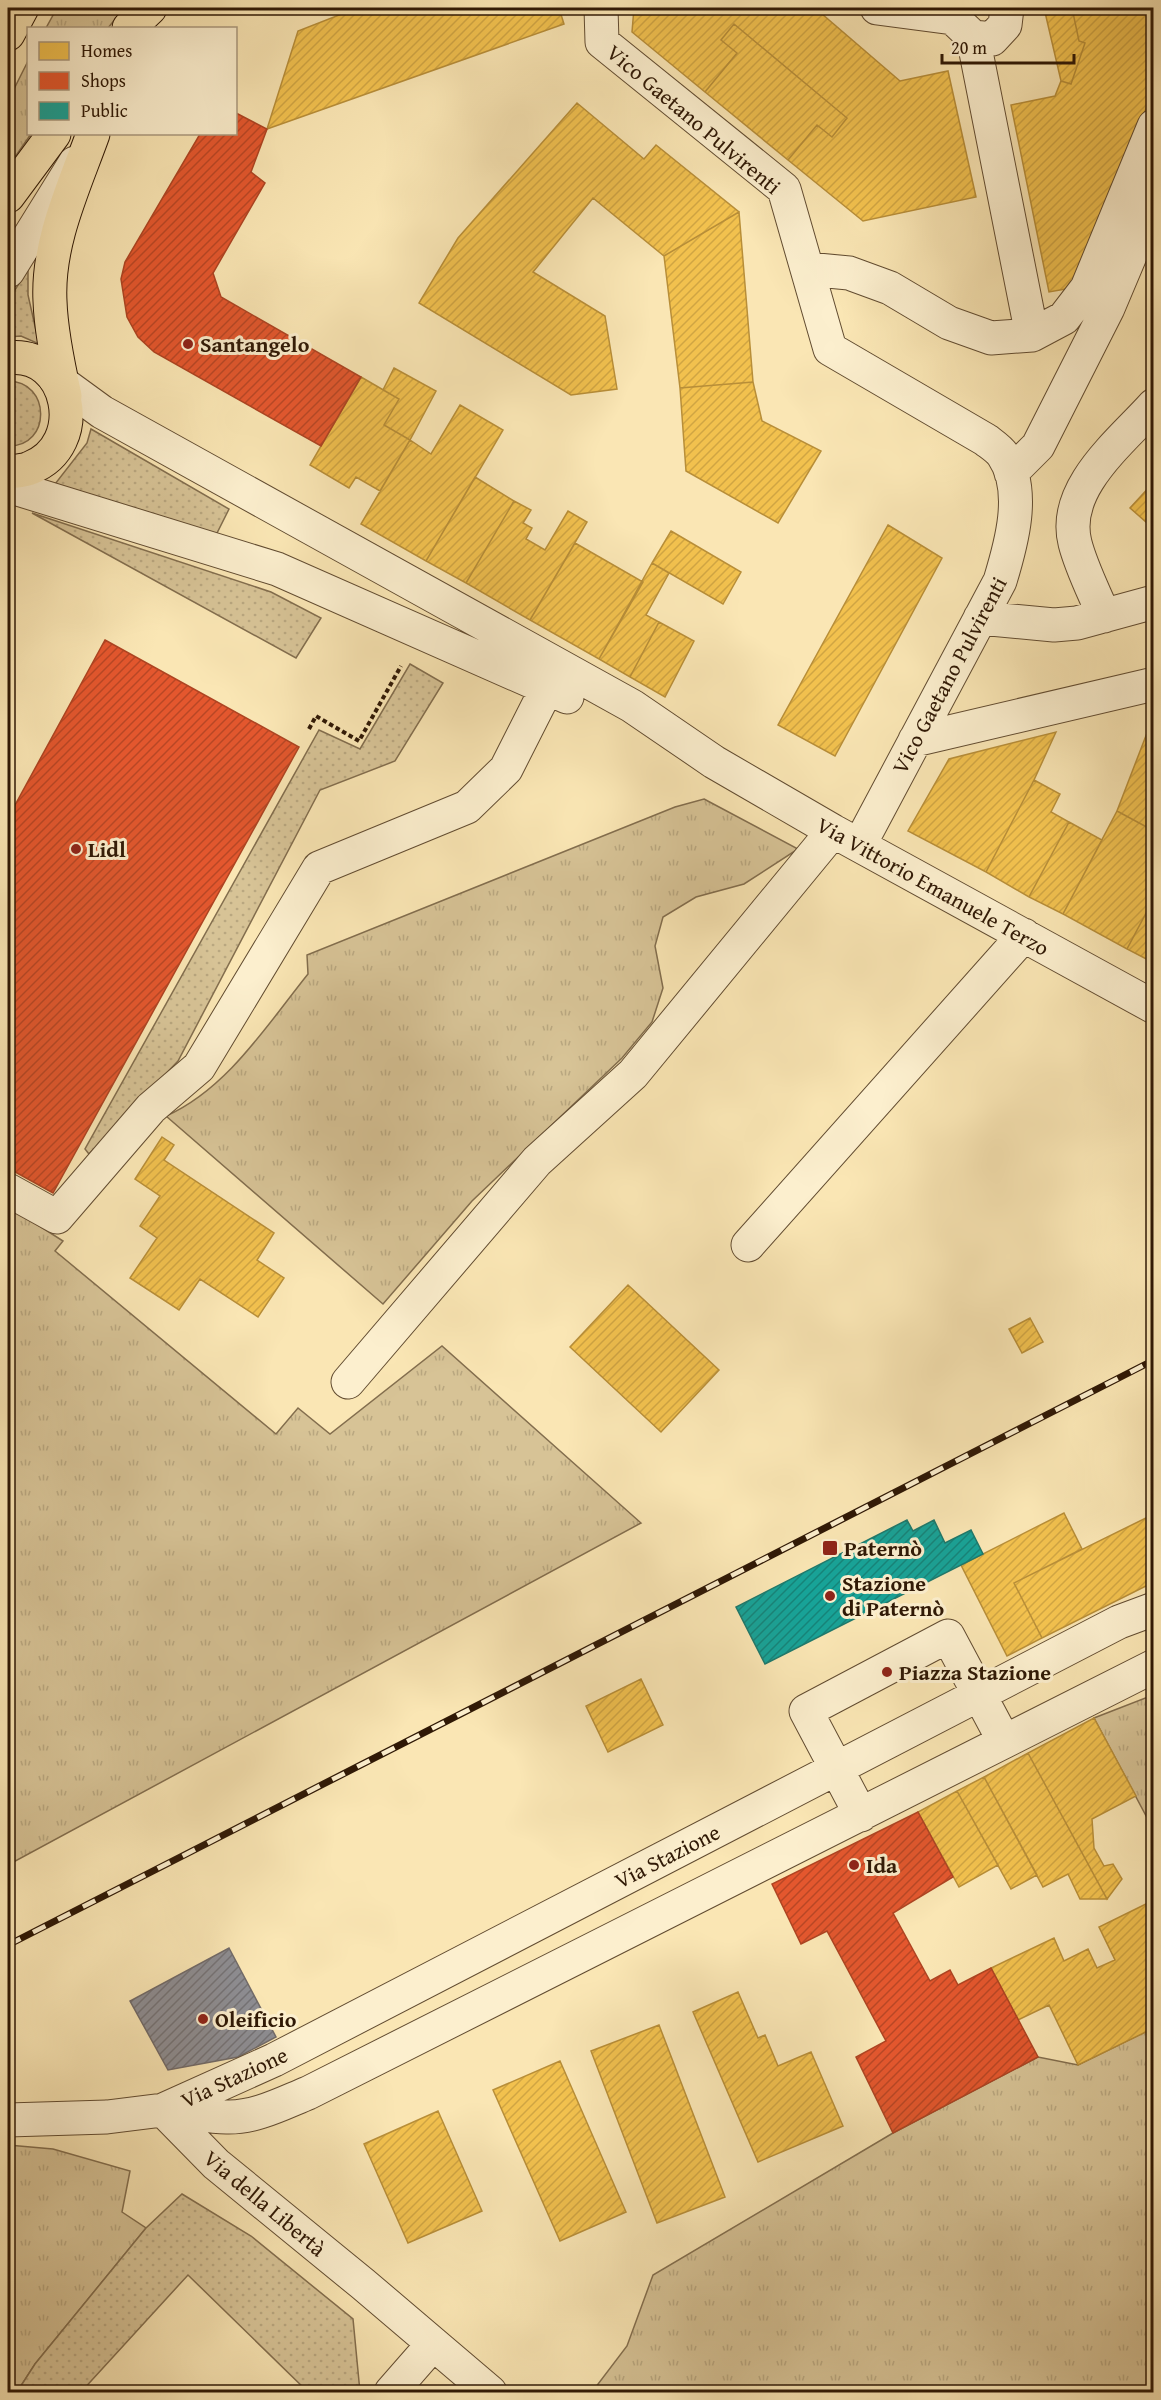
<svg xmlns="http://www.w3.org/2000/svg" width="1161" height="2400" font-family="'Gentium Book Plus',serif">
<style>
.grass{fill:url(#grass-tufts);stroke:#836e4e;stroke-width:1.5}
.garden{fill:url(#garden-dots);stroke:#836e4e;stroke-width:1.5}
.homes{fill:url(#homes-hatch);stroke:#b88e38;stroke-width:1.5}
.shops{fill:url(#shops-hatch);stroke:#ae4422;stroke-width:1.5}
.public{fill:url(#public-hatch);stroke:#1e796c;stroke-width:1.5}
.industry{fill:url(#industry-hatch);stroke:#716a68;stroke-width:1.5}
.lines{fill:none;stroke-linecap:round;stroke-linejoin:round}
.minor-casing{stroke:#624c31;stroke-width:35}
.major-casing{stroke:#2f1805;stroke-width:35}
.path{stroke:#2f1805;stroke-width:4;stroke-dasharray:4.5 3;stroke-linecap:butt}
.minor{stroke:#fcefce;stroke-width:33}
.major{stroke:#fae6b4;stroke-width:33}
.rail-casing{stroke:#2f1805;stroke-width:7}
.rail{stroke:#fcefce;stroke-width:4.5;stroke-dasharray:14;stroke-linecap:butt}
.poi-dot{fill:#8f2418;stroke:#fcefce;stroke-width:2}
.labels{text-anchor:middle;stroke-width:6;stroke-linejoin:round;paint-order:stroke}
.street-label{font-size:22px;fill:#2f1805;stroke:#fcefce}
.poi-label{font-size:22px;font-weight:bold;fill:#2f1805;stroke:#fcefce;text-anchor:start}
</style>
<defs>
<pattern id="grass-tufts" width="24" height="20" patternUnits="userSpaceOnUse" patternTransform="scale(1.5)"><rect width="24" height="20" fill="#d7c396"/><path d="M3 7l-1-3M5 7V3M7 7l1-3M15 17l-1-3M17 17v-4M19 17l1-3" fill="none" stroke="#b9a780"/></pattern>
<pattern id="garden-dots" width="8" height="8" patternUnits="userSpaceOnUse" patternTransform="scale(1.5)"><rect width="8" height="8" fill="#d7c396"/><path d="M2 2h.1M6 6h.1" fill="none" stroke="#b9a780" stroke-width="1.8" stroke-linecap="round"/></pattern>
<pattern id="homes-hatch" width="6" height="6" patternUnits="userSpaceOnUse" patternTransform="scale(1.5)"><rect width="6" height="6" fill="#f2c14e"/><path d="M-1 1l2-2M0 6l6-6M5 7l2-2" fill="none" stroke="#d0a543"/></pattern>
<pattern id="shops-hatch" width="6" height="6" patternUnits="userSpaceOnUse" patternTransform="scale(1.5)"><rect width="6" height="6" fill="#e4572e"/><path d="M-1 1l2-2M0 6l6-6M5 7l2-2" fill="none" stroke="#b94725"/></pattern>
<pattern id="public-hatch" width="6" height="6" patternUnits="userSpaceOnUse" patternTransform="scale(1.5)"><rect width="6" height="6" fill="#17a398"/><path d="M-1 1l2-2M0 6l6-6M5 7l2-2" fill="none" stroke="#15847a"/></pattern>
<pattern id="industry-hatch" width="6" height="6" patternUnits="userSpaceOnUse" patternTransform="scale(1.5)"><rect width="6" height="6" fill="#8d8d92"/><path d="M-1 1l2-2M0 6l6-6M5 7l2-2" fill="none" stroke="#747275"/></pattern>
</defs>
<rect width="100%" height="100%" fill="#fae6b4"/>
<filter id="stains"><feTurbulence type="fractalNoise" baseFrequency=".00333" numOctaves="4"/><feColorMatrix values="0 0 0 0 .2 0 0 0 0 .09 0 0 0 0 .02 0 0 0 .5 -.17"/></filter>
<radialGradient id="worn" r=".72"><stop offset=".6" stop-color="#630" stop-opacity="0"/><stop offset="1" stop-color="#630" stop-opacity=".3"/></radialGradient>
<path class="grass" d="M 57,8 L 124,8 L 108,28 L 46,28 Z
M 28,61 L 28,134 L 31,134 L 8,167 L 8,101 Z
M 704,799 L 798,849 L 744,884 L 696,897 L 663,917 L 655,946 L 663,988 L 652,1022 L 622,1058 L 472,1201 L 383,1304 L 166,1116 C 227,1089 267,1025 308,974 L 307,955 L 675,807 Z
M 8,1206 L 63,1241 L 55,1251 L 276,1434 L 298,1408 L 330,1434 L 442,1346 L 641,1523 L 8,1865 Z
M 1153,1695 L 1153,1829 L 1094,1718 Z
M 1153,2028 L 1153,2392 L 592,2392 L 627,2346 L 653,2275 L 893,2133 L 1038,2057 L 1078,2065 Z
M 8,2145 L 53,2149 L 130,2171 L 122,2212 L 146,2228 L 35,2364 L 17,2392 L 8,2392 Z"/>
<path class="garden" d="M 28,269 L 28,295 L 39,344 L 21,336 L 8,337 L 8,301 Z
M 8,381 C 51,381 52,447 8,446 Z
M 91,429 L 229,509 L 216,535 L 55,484 L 87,443 Z
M 32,513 L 271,592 L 321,618 L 296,658 Z
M 410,664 L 443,683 L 395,761 L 320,790 L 178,1061 L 89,1154 L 85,1149 L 319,730 L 360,749 Z
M 182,2194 L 251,2236 L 353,2319 L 360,2392 L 308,2392 L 188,2275 L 81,2392 L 17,2392 L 35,2364 L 146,2228 Z"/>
<path class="homes" d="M 357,8 L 559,8 L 564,24 L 267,129 L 298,31 Z
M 634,8 L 815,8 L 900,81 L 948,71 L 976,197 L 863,221 L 788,160 L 817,125 L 832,137 L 847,118 L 734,24 L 721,40 L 737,53 L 705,92 L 632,32 Z
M 1044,8 L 1072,8 L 1079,41 L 1085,43 L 1071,84 L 1061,81 Z
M 1072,8 L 1154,8 L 1154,88 L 1077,287 L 1049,292 L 1011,105 L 1055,96 L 1061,81 L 1071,84 L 1085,43 L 1079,41 Z
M 734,24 L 847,118 L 832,137 L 817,125 L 788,160 L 705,92 L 737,53 L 721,40 Z
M 577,103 L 644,159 L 656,145 L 739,212 L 664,256 L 593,198 L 533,272 L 605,316 L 617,389 L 571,395 L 419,303 L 458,238 Z
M 739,212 L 753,382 L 680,388 L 664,256 Z
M 394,368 L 436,391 L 410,440 L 384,425 L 399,399 L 383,390 Z
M 361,377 L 399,399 L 384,425 L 410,440 L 380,491 L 356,477 L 349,488 L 310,465 Z
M 753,382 L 762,421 L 821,451 L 778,523 L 686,471 L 680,388 Z
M 460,405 L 503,430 L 426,561 L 361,524 L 410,440 L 431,454 Z
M 475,477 L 514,501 L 466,583 L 426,561 Z
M 1154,482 L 1154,529 L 1130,508 Z
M 514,501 L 531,510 L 523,523 L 532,528 L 526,539 L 545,550 L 568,511 L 587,522 L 530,620 L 466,583 Z
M 888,525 L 942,558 L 835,756 L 778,725 Z
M 671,531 L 741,572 L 723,604 L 652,563 Z
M 575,543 L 643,582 L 599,659 L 530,620 Z
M 652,563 L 669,573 L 646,615 L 659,622 L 630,677 L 599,659 Z
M 659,622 L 694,641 L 665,697 L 630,677 Z
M 1154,731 L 1154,831 L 1117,811 L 1147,733 Z
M 1056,732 L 1034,780 L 986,872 L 908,831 L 949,759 Z
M 1034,780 L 1060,794 L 1051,812 L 1069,822 L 1029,897 L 986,872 Z
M 1117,811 L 1154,831 L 1154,898 L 1127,949 L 1063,914 Z
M 1069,822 L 1102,840 L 1063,914 L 1029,897 Z
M 1154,898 L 1154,963 L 1127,949 Z
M 162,1137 L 174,1145 L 164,1160 L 274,1233 L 257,1260 L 284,1278 L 258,1317 L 200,1279 L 179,1310 L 130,1278 L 157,1238 L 140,1226 L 160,1196 L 135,1179 Z
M 628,1285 L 719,1370 L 661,1432 L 570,1347 Z
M 1030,1318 L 1043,1342 L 1022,1353 L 1009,1329 Z
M 1064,1513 L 1082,1549 L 1014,1583 L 1042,1638 L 1007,1656 L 961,1565 Z
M 1154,1514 L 1154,1582 L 1042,1638 L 1014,1583 Z
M 641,1679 L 663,1725 L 608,1752 L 586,1706 Z
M 1094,1718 L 1136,1796 L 1092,1819 L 1094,1848 L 1104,1866 L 1113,1864 L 1122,1879 L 1107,1899 L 1028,1753 Z
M 1028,1753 L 1107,1899 L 1080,1899 L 1068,1874 L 1043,1887 L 984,1777 Z
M 984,1777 L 1037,1875 L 1011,1889 L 957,1791 Z
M 957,1791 L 998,1865 L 959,1887 L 918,1812 Z
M 1154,1900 L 1154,2028 L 1078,2065 L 1049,2005 L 1018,2020 L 991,1968 L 1054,1938 L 1064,1961 L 1088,1949 L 1097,1968 L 1115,1960 L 1099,1927 Z
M 738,1992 L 758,2038 L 765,2035 L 778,2066 L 811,2052 L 843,2126 L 758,2162 L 693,2012 Z
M 659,2025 L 725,2197 L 657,2223 L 591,2051 Z
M 560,2061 L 626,2212 L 560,2241 L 493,2090 Z
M 438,2111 L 482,2211 L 408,2243 L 364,2144 Z"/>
<path class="shops" d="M 236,113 L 267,129 L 251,172 L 265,183 L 213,273 L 221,297 L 361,377 L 321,446 L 154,352 L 138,337 L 127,317 L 121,279 L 125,262 L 200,134 L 236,134 Z
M 105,640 L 299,747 L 53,1193 L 8,1168 L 8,818 Z
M 918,1812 L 953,1877 L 893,1913 L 930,1981 L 950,1970 L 958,1985 L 991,1968 L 1038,2057 L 893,2133 L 856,2057 L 886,2041 L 827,1931 L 801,1944 L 772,1884 Z"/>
<path class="public" d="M 907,1520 L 913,1531 L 934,1520 L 945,1543 L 971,1530 L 983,1554 L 765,1664 L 736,1607 Z"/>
<path class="industry" d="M 229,1948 L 276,2037 L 238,2057 L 168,2070 L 130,2001 Z"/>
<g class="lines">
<defs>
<path id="minor" d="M 601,8 L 602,42 L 784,189 L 830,349 L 986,440 C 991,444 999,449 1003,455 C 1027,490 1011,545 1000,581 L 860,844
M 877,8 L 953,18 L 973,37 L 1032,335
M 973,37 L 992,39 L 1005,25 L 1007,8
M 807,269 L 849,273 L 890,288 L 949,323 L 991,338 L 1032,335 L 1064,318 L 1087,288 L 1154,126
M 8,271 L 75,163
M 54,377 L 102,412 L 632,706 L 714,762 L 833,831 L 1154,1007
M 1011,473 L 1038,446 L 1108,308 L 1154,199
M 8,483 L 21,490 L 277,569 L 567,697
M 1104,616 C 1094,592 1081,567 1075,543 C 1061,488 1121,442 1154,405
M 980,618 L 1054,625 L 1077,623 L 1154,602
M 915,740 L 1154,684
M 8,1190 L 57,1217 L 151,1108 L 199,1067 L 319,868 L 467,807 L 506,769 L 547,688
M 748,1245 L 1024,935
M 348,1382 L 537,1161 L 633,1074 L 833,831
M 861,1815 L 806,1711 L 948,1636 L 1004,1741
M 163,2110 L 274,2060 L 1119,1622 L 1154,1609
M 165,2110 C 186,2109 205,2117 226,2117 C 255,2118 281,2104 308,2093 L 1154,1666
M 8,2120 L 107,2117 L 163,2110 L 216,2164 L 363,2284 L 490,2392
M 391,2392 L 433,2344"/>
<path id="major" d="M 129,28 L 150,8
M 8,34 L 22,8
M 8,196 L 54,134
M 8,358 C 70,350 90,445 30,468 C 24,471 15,471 8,472
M 65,396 C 58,365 51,332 50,301 C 47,243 74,187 93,134"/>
</defs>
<use href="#minor" class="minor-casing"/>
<use href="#major" class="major-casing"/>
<path class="path" d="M 309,729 L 316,716 L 359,741 L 401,666"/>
<use href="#minor" class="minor"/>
<use href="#major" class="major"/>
<defs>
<path id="rail" d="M 8,1945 L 1154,1360"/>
</defs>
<use href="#rail" class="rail-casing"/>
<use href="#rail" class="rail"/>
</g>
<g class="poi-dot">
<circle cx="188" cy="344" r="6"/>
<circle cx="76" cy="849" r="6"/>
<rect x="822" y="1540" width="16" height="16" rx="3"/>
<circle cx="830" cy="1596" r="6"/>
<circle cx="887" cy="1672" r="6"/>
<circle cx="854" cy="1865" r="6"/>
<circle cx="203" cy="2019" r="6"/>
</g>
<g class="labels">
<g class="street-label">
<text transform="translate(694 119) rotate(40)" y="8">Vico Gaetano Pulvirenti</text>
<text transform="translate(949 675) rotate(-62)" y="8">Vico Gaetano Pulvirenti</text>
<text transform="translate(933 886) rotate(29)" y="8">Via Vittorio Emanuele Terzo</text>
<text transform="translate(667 1856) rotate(-27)" y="8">Via Stazione</text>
<text transform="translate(234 2077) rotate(-25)" y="8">Via Stazione</text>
<text transform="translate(265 2203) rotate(40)" y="8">Via della Libertà</text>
</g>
<g class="poi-label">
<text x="200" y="352">Santangelo</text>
<text x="88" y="857">Lidl</text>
<text x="844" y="1556">Paternò</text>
<text x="842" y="1591">Stazione<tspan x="842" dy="25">di Paternò</tspan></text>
<text x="899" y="1680">Piazza Stazione</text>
<text x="866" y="1873">Ida</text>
<text x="215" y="2027">Oleificio</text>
</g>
</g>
<rect width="1161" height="2400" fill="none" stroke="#fae6b4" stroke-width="30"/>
<rect x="9" y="9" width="1143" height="2382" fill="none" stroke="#2f1805" stroke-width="3"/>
<rect x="15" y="15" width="1131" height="2370" fill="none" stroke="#2f1805" stroke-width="1.5"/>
<rect x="27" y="27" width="210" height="108" fill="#fcefce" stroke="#aa997e" stroke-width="1.5"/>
<rect x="39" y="42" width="30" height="18" fill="#f2c14e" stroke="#aa997e" stroke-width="1.5"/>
<text x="81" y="57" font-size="18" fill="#2f1805">Homes</text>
<rect x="39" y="72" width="30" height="18" fill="#e4572e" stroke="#aa997e" stroke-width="1.5"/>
<text x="81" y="87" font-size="18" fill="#2f1805">Shops</text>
<rect x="39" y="102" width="30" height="18" fill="#17a398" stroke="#aa997e" stroke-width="1.5"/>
<text x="81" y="117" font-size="18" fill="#2f1805">Public</text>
<path d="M942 54v9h132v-9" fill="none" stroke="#2f1805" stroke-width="3"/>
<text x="951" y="54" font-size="18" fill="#2f1805" stroke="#fcefce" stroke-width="4.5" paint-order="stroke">20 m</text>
<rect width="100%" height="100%" filter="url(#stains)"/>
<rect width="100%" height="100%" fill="url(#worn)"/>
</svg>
